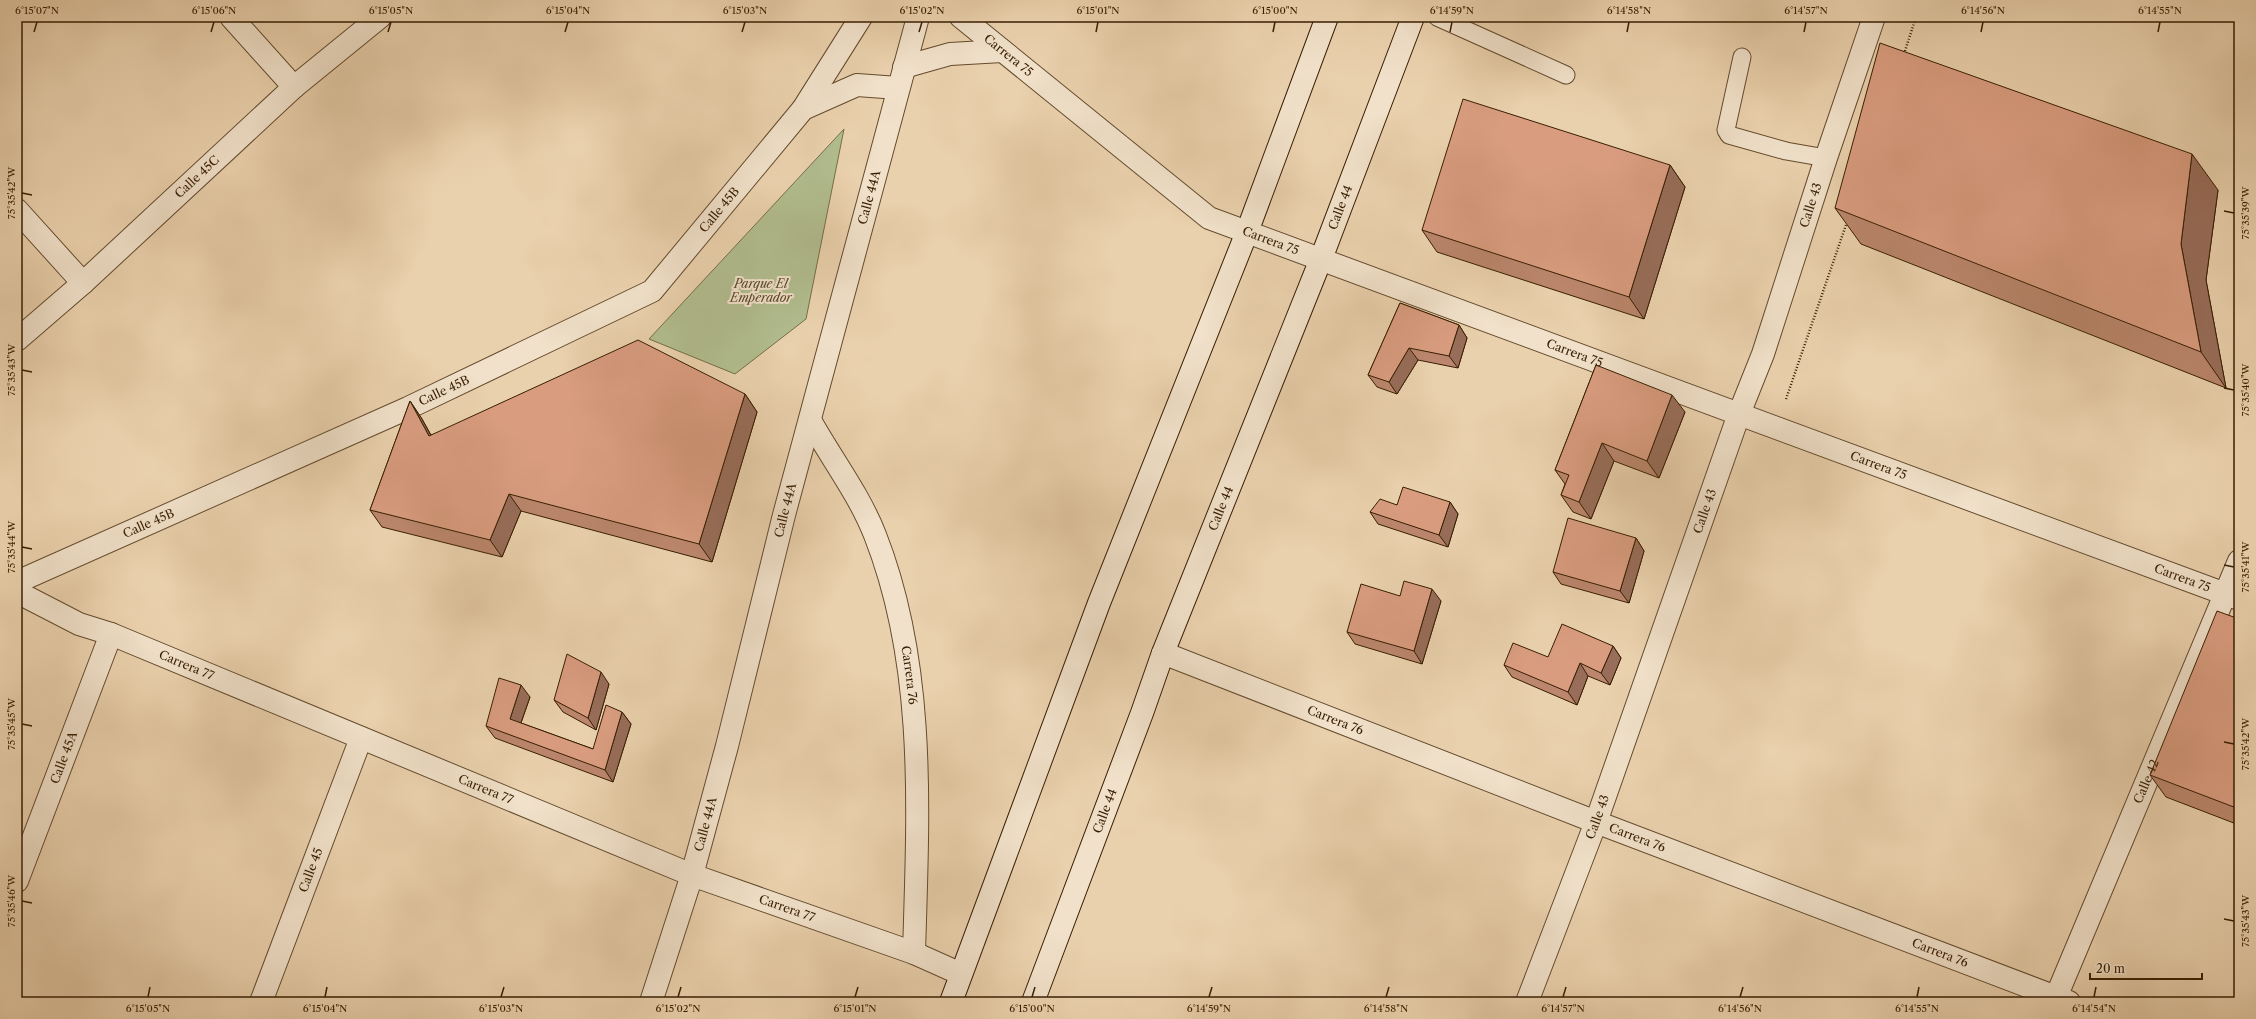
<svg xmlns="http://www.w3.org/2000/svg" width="2256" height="1019" font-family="'Libre Caslon Text',serif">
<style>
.green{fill:#b1bd8f;stroke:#746e48}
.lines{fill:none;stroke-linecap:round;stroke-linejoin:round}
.service-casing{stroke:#644b2d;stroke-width:19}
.minor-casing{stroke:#644b2d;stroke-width:24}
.tertiary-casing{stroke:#644b2d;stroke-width:24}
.secondary-casing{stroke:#381e02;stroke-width:24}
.path{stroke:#381e02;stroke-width:2.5;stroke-dasharray:1 2;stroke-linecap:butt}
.service{stroke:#f1e1ca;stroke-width:17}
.minor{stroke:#f1e1ca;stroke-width:22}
.tertiary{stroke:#f1e1ca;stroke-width:22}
.secondary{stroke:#f1e1ca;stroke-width:22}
.wall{fill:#bb866d;stroke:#381e02}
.shaded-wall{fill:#986d59;stroke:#381e02}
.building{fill:#d99c7f;stroke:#381e02}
.ticks{fill:none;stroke:#381e02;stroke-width:1.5}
.labels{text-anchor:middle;stroke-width:4;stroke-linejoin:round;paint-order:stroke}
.street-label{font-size:12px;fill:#381e02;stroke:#f1e1ca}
.park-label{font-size:12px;font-style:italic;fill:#564625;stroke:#f1e1ca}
.neatline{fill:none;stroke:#381e02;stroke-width:1.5}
.ticks-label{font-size:10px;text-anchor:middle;fill:#381e02}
</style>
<rect width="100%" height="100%" fill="#ead1ad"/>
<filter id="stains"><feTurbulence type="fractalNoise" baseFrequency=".005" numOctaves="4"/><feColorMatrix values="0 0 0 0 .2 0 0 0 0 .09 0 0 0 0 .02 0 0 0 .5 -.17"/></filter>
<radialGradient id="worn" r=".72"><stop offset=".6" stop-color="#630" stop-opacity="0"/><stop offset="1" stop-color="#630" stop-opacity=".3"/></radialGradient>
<path class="green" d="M 844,129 L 806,319 L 735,374 L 649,339 Z"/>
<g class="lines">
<defs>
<path id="service" d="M 1437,17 L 1566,75
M 1742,57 L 1726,130 L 1729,135 L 1786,151 L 1826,158"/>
<g id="minor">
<path d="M 231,17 L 294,87"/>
<path id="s1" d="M 961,17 L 1209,218 L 2239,599"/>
<path d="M 803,109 L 857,85 L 898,88"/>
<path d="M 17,210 L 83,283"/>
<path id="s2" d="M 17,340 L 83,283 L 294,87 L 380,17"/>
<path id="s3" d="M 810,420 C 831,458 859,494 875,535 C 927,667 918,814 914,953"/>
<path id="s4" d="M 17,582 L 408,408 L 652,291 L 803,109 L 861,17"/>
<path id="s5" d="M 17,592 L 79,624 L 111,634 L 692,875 L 914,953 L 961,974"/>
<path id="s6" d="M 1163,653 L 1596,822 L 2069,1002"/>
<path id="s7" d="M 17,881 L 111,634"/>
<path id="s8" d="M 261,1002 L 361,738"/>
<path id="s9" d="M 2054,1002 L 2239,561"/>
</g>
<g id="tertiary">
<path d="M 904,67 L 950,54 L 1002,51"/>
<path id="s10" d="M 651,1002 L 692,875 L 727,746 L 784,515 L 918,17"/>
<path id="s11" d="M 1527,1002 L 1596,822 L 1739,414 L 1763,354 L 1826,158 L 1874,17"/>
</g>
<g id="secondary">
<path d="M 951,1002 L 1099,603 L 1247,232 L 1327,17"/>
<path id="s12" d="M 1033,1002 L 1142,713 L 1163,653 L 1321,259 L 1413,17"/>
</g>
</defs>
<use href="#service" class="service-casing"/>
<use href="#minor" class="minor-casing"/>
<use href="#tertiary" class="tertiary-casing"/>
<use href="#secondary" class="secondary-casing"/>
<path class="path" d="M 1904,54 L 1916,17
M 1786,399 L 1847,222"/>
<use href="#service" class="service"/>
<use href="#minor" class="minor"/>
<use href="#tertiary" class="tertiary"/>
<use href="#secondary" class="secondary"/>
</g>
<path class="wall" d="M 1670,165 L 1685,187 L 1644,319 L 1437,252 L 1422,230 Z
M 2218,190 L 2206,280 L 2226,388 L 1861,244 L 1835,208 Z
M 1400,303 L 1459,325 L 1467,338 L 1458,368 L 1418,360 L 1397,394 L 1377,387 L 1368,375 Z
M 1596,365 L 1685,412 L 1659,478 L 1614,461 L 1591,519 L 1573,512 L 1561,495 L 1565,484 L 1555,470 Z
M 745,394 L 757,412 L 712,562 L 521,511 L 502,557 L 382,527 L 370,510 L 410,401 L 422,419 L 431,435 Z
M 1450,502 L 1458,514 L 1448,547 L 1378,524 L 1370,512 L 1397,505 Z
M 1636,538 L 1644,551 L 1629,603 L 1561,584 L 1553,572 Z
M 1400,596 L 1441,601 L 1422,664 L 1355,644 L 1347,632 Z
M 2239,619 L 2239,825 L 2166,797 L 2150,775 Z
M 1613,646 L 1621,658 L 1610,685 L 1588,676 L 1577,705 L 1512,677 L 1504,665 Z
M 609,684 L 596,730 L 563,712 L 554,700 Z
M 530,697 L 521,723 L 593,749 L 622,712 L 631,724 L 613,782 L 495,738 L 486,726 Z"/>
<path class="shaded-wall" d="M 2192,154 L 2218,190 L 2206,280 L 2226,388 L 2201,352 L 2181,244 Z
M 1670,165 L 1685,187 L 1644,319 L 1629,297 Z
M 1459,325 L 1467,338 L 1458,368 L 1449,356 Z
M 1409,348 L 1418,360 L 1397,394 L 1389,382 Z
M 745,394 L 757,412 L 712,562 L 699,544 Z
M 1672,395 L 1685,412 L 1659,478 L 1647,461 Z
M 410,401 L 422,419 L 441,454 L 429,436 Z
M 1602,443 L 1614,461 L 1591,519 L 1579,502 Z
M 509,494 L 521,511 L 502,557 L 490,540 Z
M 1450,502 L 1458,514 L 1448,547 L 1439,535 Z
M 1636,538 L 1644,551 L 1629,603 L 1620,591 Z
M 1432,589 L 1441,601 L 1422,664 L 1414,651 Z
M 17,642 L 21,648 L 17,660 Z
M 1613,646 L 1621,658 L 1610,685 L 1601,673 Z
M 1580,663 L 1588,676 L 1577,705 L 1568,692 Z
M 601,672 L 609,684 L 596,730 L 588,718 Z
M 521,685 L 530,697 L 518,731 L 510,719 Z
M 622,712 L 631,724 L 613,782 L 605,770 Z"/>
<path class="building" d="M 1880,43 L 2192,154 L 2181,244 L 2201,352 L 1835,208 Z
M 1463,99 L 1670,165 L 1629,297 L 1422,230 Z
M 1400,303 L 1459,325 L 1449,356 L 1409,348 L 1389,382 L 1368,375 Z
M 638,340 L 745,394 L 699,544 L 509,494 L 490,540 L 370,510 L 410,401 L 429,436 Z
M 1596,365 L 1672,395 L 1647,461 L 1602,443 L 1579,502 L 1561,495 L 1569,475 L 1555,470 Z
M 1403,487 L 1450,502 L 1439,535 L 1370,512 L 1380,499 L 1397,505 Z
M 1568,518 L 1636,538 L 1620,591 L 1553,572 Z
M 1404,581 L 1432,589 L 1414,651 L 1347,632 L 1361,584 L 1400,596 Z
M 2217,611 L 2239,619 L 2239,809 L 2150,775 Z
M 1562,624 L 1613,646 L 1601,673 L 1580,663 L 1568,692 L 1504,665 L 1513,643 L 1548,657 Z
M 567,654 L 601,672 L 588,718 L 554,700 Z
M 499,678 L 521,685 L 510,719 L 593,749 L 606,705 L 622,712 L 605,770 L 486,726 Z"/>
<path class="ticks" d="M 34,32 L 37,22M 211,32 L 214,22M 388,32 L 391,22M 565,32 L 568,22M 742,32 L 745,22M 919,32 L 922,22M 1096,32 L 1098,22M 1273,32 L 1275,22M 1450,32 L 1452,22M 1627,32 L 1629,22M 1804,32 L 1806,22M 1981,32 L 1983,22M 2158,32 L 2160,22M 22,193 L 32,195M 2224,211 L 2234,213M 22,370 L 32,372M 2224,388 L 2234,390M 22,547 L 32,549M 2224,565 L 2234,567M 22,724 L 32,726M 2224,742 L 2234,744M 22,901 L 32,903M 2224,919 L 2234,921M 148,997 L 150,987M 325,997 L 327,987M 501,997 L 504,987M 678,997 L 681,987M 855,997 L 858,987M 1032,997 L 1035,987M 1209,997 L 1212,987M 1386,997 L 1389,987M 1563,997 L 1566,987M 1740,997 L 1743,987M 1917,997 L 1919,987M 2094,997 L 2096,987"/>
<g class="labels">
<g class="street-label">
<text dy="4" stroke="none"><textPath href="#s1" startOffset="61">Carrera 75</textPath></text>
<text dy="4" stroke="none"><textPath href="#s2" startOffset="243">Calle 45C</textPath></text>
<text dy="4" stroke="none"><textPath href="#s10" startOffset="834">Calle 44A</textPath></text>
<text dy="4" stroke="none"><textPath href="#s11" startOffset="846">Calle 43</textPath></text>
<text dy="4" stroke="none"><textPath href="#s12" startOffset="852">Calle 44</textPath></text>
<text dy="4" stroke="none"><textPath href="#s4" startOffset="804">Calle 45B</textPath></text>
<text dy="4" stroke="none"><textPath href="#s1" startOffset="385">Carrera 75</textPath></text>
<text dy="4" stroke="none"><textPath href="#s1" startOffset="709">Carrera 75</textPath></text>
<text dy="4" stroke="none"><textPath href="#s4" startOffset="468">Calle 45B</textPath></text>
<text dy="4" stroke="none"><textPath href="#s1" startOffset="1033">Carrera 75</textPath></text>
<text dy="4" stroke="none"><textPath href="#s12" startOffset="528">Calle 44</textPath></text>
<text dy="4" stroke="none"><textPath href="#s10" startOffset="510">Calle 44A</textPath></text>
<text dy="4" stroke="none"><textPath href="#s11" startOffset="522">Calle 43</textPath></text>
<text dy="4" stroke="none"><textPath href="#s4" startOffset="144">Calle 45B</textPath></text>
<text dy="4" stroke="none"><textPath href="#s1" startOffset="1357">Carrera 75</textPath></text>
<text dy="4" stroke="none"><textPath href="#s5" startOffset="185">Carrera 77</textPath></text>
<text dy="4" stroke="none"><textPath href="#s3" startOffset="277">Carrera 76</textPath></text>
<text dy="4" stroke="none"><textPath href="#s6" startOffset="185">Carrera 76</textPath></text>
<text dy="4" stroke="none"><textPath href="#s7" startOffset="132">Calle 45A</textPath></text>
<text dy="4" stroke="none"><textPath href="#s9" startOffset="239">Calle 42</textPath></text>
<text dy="4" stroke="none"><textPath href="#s5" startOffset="509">Carrera 77</textPath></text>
<text dy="4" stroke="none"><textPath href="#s12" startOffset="204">Calle 44</textPath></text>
<text dy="4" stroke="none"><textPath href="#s11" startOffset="198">Calle 43</textPath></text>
<text dy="4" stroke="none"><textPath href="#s10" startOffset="186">Calle 44A</textPath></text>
<text dy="4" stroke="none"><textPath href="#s6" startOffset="509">Carrera 76</textPath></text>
<text dy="4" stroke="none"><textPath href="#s8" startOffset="141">Calle 45</textPath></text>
<text dy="4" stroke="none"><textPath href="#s5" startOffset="833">Carrera 77</textPath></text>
<text dy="4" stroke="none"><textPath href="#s6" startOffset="833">Carrera 76</textPath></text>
</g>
<g class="park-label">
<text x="761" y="288">Parque El<tspan x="761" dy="14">Emperador</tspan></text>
</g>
</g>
<rect width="2256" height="1019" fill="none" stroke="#ead1ad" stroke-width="44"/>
<path d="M2090 973v6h112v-6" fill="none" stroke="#381e02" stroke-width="2"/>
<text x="2096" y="973" font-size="12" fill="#381e02" stroke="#f1e1ca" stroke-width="3" paint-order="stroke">20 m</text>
<rect x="22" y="22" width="2212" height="975" class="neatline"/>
<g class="ticks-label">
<text x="37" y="14">6°15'07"N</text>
<text x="214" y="14">6°15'06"N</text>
<text x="391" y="14">6°15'05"N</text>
<text x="568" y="14">6°15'04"N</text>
<text x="745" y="14">6°15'03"N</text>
<text x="922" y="14">6°15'02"N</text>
<text x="1098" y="14">6°15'01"N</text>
<text x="1275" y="14">6°15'00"N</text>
<text x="1452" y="14">6°14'59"N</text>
<text x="1629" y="14">6°14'58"N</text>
<text x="1806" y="14">6°14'57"N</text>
<text x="1983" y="14">6°14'56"N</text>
<text x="2160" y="14">6°14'55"N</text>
<text transform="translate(11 193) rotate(-90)" y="4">75°35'42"W</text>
<text transform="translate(2245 213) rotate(-90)" y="4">75°35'39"W</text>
<text transform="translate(11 370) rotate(-90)" y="4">75°35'43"W</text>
<text transform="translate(2245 390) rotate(-90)" y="4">75°35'40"W</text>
<text transform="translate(11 547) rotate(-90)" y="4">75°35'44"W</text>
<text transform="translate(2245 567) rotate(-90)" y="4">75°35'41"W</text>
<text transform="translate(11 724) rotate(-90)" y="4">75°35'45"W</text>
<text transform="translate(2245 744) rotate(-90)" y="4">75°35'42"W</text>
<text transform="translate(11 901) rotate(-90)" y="4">75°35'46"W</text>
<text transform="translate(2245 921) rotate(-90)" y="4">75°35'43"W</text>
<text x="148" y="1012">6°15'05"N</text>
<text x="325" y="1012">6°15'04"N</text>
<text x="501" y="1012">6°15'03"N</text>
<text x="678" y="1012">6°15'02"N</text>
<text x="855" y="1012">6°15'01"N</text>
<text x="1032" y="1012">6°15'00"N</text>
<text x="1209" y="1012">6°14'59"N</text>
<text x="1386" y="1012">6°14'58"N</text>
<text x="1563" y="1012">6°14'57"N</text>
<text x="1740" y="1012">6°14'56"N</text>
<text x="1917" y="1012">6°14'55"N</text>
<text x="2094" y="1012">6°14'54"N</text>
</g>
<rect width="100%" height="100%" filter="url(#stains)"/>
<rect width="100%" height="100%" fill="url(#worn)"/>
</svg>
